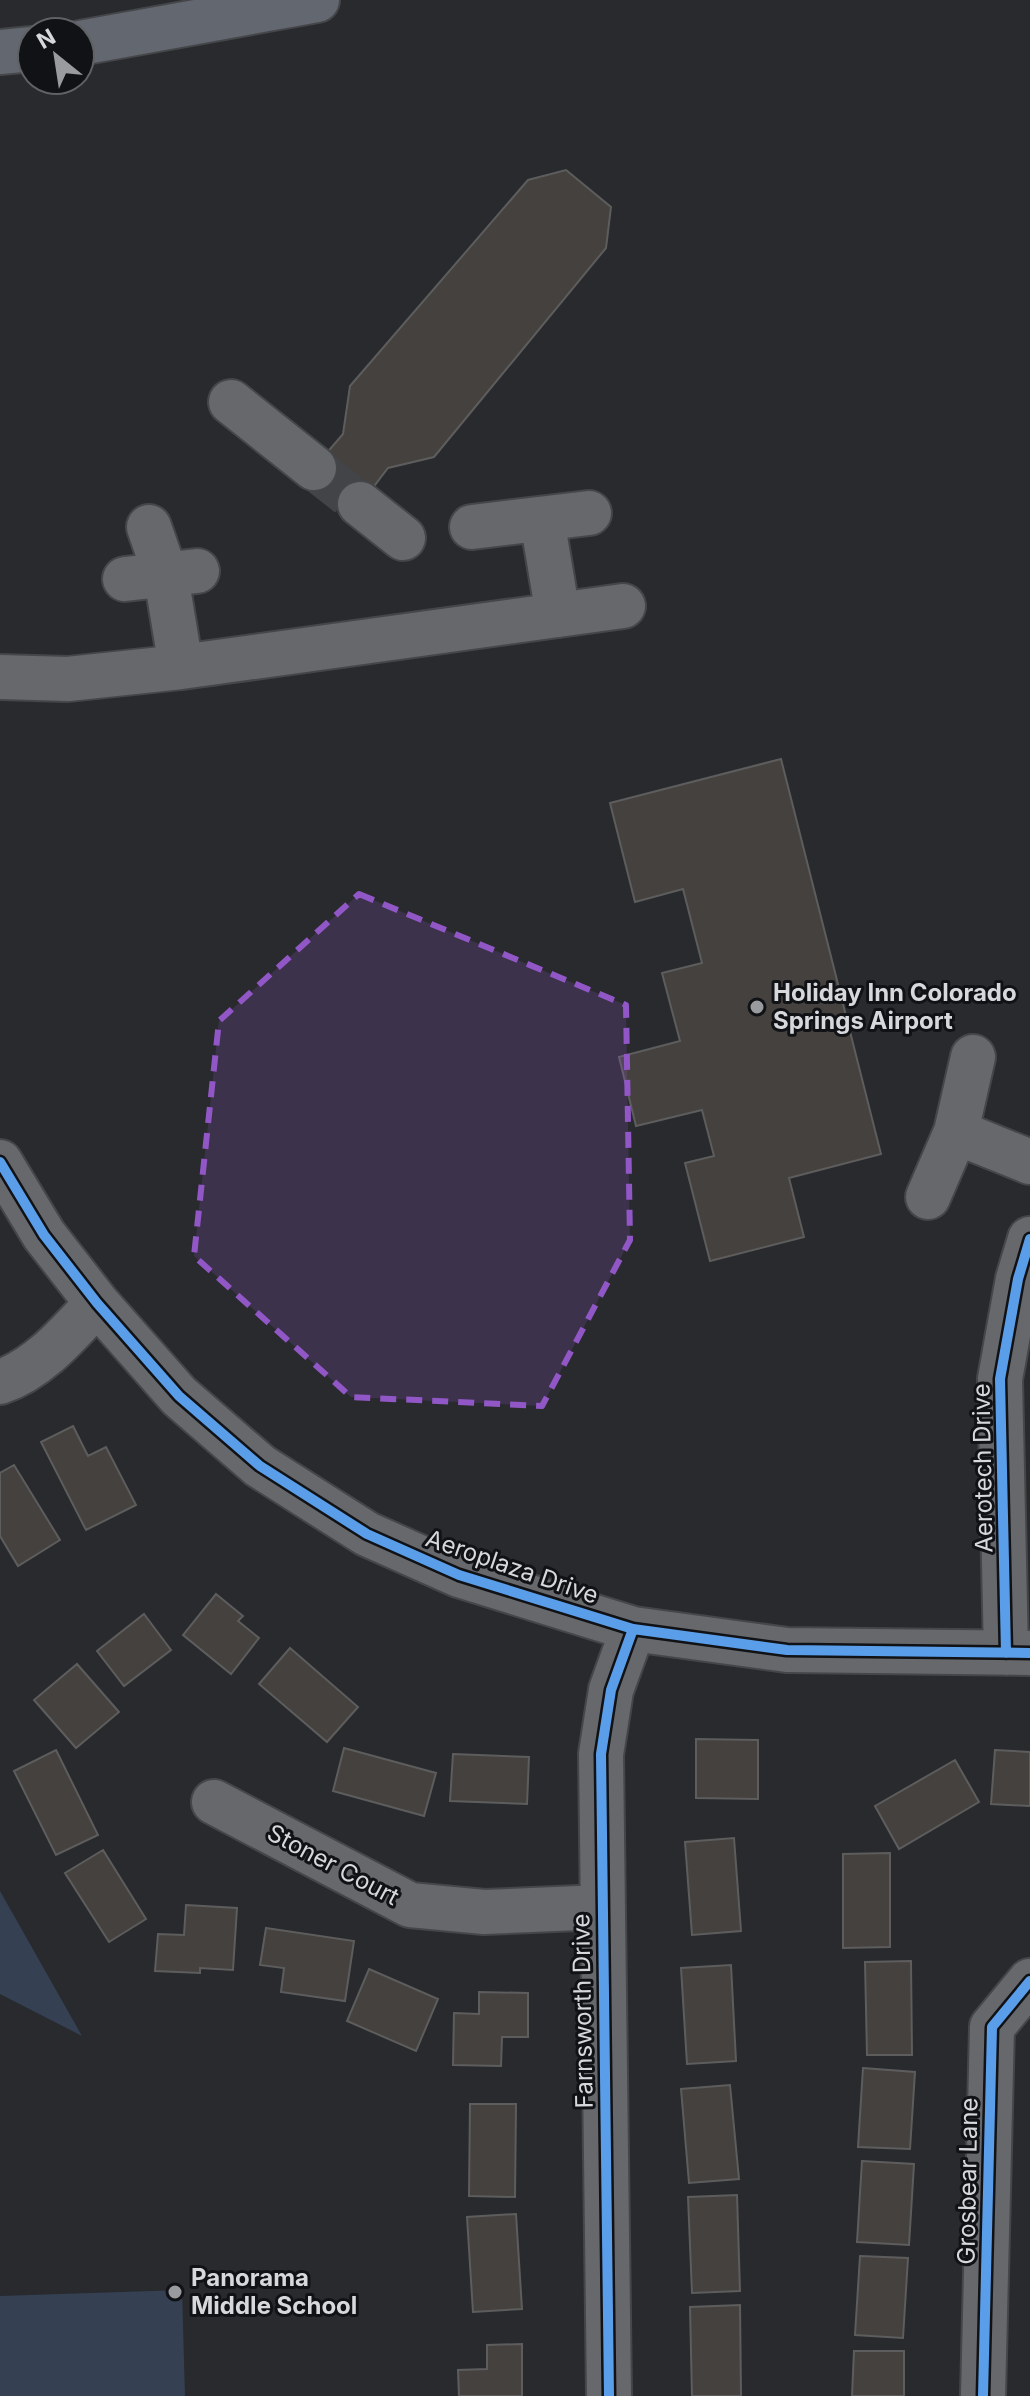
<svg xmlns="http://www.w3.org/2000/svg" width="1030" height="2396" font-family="Inter,sans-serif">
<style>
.green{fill:#354053}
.building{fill:#45413f;stroke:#5d5d5d;stroke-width:2}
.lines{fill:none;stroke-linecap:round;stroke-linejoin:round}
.minor-tunnel{stroke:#424447;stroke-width:44;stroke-dasharray:44 22;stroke-linecap:butt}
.minor-casing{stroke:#454649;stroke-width:48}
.highway-casing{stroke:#454649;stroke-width:48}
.minor{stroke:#67686b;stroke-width:44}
.highway{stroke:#636770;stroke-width:44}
.cycleway-casing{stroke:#111215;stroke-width:15}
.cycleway{stroke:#5a9eea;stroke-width:10}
.marked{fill:#9257c6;fill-opacity:0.2;stroke:#9257c6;stroke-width:6;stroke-dasharray:16 10;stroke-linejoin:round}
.poi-dot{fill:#999b9f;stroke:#111215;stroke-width:3}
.labels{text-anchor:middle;stroke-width:6;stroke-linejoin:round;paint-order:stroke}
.poi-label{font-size:24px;font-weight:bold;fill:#d6d8dc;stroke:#111215;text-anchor:start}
.street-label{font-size:24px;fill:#d6d8dc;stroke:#111215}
</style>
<rect width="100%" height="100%" fill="#282a2d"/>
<path class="green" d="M 0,1891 L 82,2036 L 0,1994 Z
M 182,2290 L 185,2396 L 0,2396 L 0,2296 Z"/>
<path class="building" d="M 566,170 L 611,207 L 606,248 L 434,457 L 388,468 L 353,514 L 306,477 L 343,434 L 350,386 L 528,180 Z
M 781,759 L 881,1154 L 789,1178 L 804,1237 L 710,1261 L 685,1163 L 714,1156 L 702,1110 L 636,1126 L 619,1057 L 680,1041 L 662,973 L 702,963 L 683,889 L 635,902 L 610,803 Z
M 73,1426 L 88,1456 L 106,1447 L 136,1505 L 86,1530 L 41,1442 Z
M 14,1465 L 60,1540 L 18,1566 L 0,1536 L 0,1473 Z
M 216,1594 L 243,1616 L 238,1621 L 259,1638 L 231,1674 L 183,1635 Z
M 144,1614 L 171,1650 L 124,1686 L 97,1651 Z
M 290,1648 L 358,1707 L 327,1742 L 259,1684 Z
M 77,1664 L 119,1712 L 76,1748 L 34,1700 Z
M 696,1739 L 758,1740 L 758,1799 L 696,1798 Z
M 344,1748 L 436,1773 L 424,1816 L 333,1791 Z
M 56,1750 L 98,1835 L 56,1855 L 14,1771 Z
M 995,1750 L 1030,1752 L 1030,1806 L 991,1804 Z
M 453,1754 L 529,1757 L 527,1804 L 450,1801 Z
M 955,1760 L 979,1802 L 899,1849 L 875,1806 Z
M 734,1838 L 741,1931 L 692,1935 L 685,1842 Z
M 103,1850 L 146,1919 L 109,1942 L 65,1873 Z
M 890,1853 L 890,1947 L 843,1948 L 843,1854 Z
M 186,1905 L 237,1908 L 233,1970 L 200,1968 L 200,1973 L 155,1971 L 158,1934 L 184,1935 Z
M 266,1928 L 354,1941 L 345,2001 L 281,1992 L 284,1968 L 260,1965 Z
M 911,1961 L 912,2055 L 867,2055 L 865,1962 Z
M 731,1965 L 736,2061 L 687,2064 L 681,1968 Z
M 369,1969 L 438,1999 L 416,2051 L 347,2021 Z
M 479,1992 L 528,1993 L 528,2037 L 502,2037 L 501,2066 L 453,2065 L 454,2013 L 479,2014 Z
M 863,2068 L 915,2072 L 910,2149 L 858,2147 Z
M 730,2085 L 739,2179 L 689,2183 L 681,2089 Z
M 470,2104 L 516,2104 L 515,2197 L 469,2196 Z
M 862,2161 L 914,2164 L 909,2245 L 857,2242 Z
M 737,2195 L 740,2291 L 692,2293 L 688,2197 Z
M 516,2214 L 522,2309 L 473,2312 L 467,2217 Z
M 860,2256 L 908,2258 L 903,2338 L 855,2335 Z
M 740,2305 L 741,2396 L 692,2396 L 690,2307 Z
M 522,2344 L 522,2396 L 459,2396 L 458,2370 L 487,2369 L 487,2345 Z
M 854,2351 L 904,2351 L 904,2396 L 852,2396 Z"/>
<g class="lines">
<path class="minor-tunnel" d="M 314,468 L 360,504"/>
<defs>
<path id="minor" d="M 231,402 L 314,468
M 360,504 L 403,538
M 542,519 L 558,615
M 149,527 L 166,576 L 181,667
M 472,527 L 589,513
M 125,579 L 197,571
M 0,677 L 68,679 L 181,667 L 623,606
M 956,1132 L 1030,1162
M 0,1162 L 44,1235 L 97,1303 L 179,1396 L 260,1466 L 367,1534 L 459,1575 L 633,1629 L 787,1650 L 1030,1653
M 928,1197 L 956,1132 L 973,1057
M 0,1382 C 39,1369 69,1333 97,1303
M 1006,1653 L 1000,1379 L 1018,1279 L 1030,1239
M 214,1802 L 410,1905 L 484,1912 L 602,1907
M 609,2396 L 601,1754 L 611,1690 L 633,1629
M 983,2396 L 992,2027 L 1030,1981"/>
<path id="highway" d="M 80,43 L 317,0
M 0,52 L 32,49"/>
</defs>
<use href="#minor" class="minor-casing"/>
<use href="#highway" class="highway-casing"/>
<use href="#minor" class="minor"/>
<use href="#highway" class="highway"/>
<defs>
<path id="cycleway" d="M 0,1162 L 44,1235 L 97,1303 L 179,1396 L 260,1466 L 367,1534 L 459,1575 L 633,1629 L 787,1650 L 1030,1653
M 1006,1653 L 1000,1379 L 1018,1279 L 1030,1239
M 609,2396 L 601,1754 L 611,1690 L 633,1629
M 983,2396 L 992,2027 L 1030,1981"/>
</defs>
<use href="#cycleway" class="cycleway-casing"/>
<use href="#cycleway" class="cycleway"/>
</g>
<path class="marked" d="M 359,894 L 626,1005 L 630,1240 L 542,1406 L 351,1397 L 194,1256 L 219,1021 Z"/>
<g class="poi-dot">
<circle cx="757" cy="1007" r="8"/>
<circle cx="175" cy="2292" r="8"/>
</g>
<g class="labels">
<g class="poi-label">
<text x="773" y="1001">Holiday Inn Colorado<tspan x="773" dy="28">Springs Airport</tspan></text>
<text x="191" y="2286">Panorama<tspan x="191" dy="28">Middle School</tspan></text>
</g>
<g class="street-label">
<text transform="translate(983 1468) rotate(-91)" y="8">Aerotech Drive</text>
<text transform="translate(512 1567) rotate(19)" y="8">Aeroplaza Drive</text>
<text transform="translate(333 1865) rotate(28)" y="8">Stoner Court</text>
<text transform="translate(583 2011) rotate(-91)" y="8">Farnsworth Drive</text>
<text transform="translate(968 2181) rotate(-89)" y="8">Grosbear Lane</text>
</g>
</g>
<g transform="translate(56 56) rotate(330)"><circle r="38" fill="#111215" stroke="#606165" stroke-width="2"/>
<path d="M0-6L14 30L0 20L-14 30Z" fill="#999b9f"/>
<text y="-12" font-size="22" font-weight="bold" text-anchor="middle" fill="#d6d8dc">N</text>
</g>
</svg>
